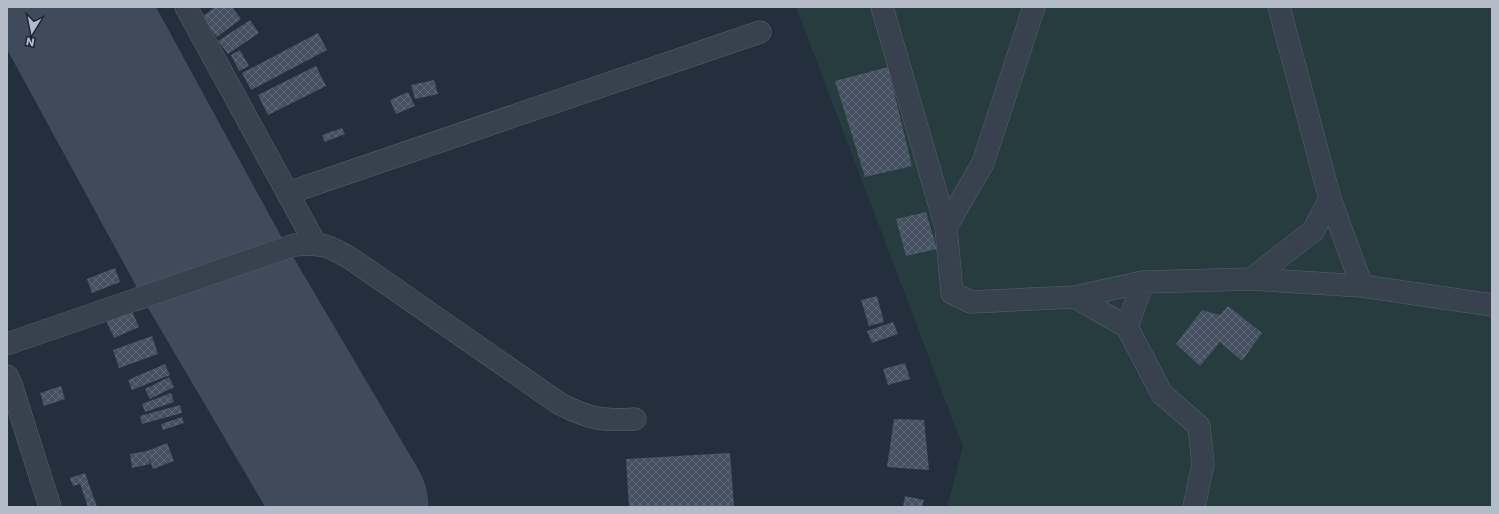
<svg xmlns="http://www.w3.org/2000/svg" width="1499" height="514" font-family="Poppins,sans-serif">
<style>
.green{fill:#263c3f}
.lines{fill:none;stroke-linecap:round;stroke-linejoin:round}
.runway{stroke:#3f4a5a;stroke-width:151}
.building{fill:url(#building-cross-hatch)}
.minor-casing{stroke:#565f6c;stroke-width:23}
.minor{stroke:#38414e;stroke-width:22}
</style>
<defs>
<pattern id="building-cross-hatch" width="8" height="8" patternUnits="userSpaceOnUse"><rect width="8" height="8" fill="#455162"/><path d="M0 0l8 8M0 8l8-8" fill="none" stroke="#5d6877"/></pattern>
</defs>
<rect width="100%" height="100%" fill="#242f3e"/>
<path class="green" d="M 796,7 L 1492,7 L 1492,507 L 947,507 L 963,447 Z"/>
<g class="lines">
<path class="runway" d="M 70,7 L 215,273 L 353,507"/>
</g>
<path class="building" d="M 215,7 L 232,7 L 241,19 L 217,37 L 202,17 Z
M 250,20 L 259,33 L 228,54 L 218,41 Z
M 318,33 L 327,50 L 251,90 L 242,73 Z
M 240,50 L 249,66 L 239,71 L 231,55 Z
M 316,66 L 326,86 L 268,115 L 258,95 Z
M 888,67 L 912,166 L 865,177 L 835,81 Z
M 434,80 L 438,94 L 415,99 L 411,85 Z
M 408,92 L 415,106 L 396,114 L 390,100 Z
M 342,128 L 345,134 L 325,142 L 322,135 Z
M 926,212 L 937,249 L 906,256 L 896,219 Z
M 115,268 L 120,282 L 92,293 L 87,279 Z
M 877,296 L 884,322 L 869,326 L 861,300 Z
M 1228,306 L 1262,333 L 1242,361 L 1220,342 L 1200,366 L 1176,344 L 1202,310 L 1220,315 Z
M 130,307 L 139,327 L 114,338 L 105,318 Z
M 893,322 L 898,334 L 872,343 L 867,331 Z
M 152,336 L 158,354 L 119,368 L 113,350 Z
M 905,363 L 910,379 L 888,385 L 883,369 Z
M 165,364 L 170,375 L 132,390 L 128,380 Z
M 169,377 L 174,387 L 150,399 L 145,389 Z
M 61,386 L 65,399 L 44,406 L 40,393 Z
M 171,393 L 174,402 L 145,412 L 142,404 Z
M 180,405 L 182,413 L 142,424 L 140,416 Z
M 182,417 L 184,423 L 163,430 L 161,424 Z
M 894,419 L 924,420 L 929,470 L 887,467 Z
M 167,443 L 174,461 L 153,469 L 148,455 L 150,464 L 132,468 L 130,454 L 147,451 Z
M 730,453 L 734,507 L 629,507 L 626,459 Z
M 85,473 L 97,507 L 88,507 L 80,484 L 73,486 L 70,478 Z
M 905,496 L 924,500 L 922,507 L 903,507 Z"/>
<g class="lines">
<defs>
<path id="minor" d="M 186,7 L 315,243
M 882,7 L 946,227 L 952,293 L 971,302 L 1075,297 L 1143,282 L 1251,279 L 1362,286 L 1492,305
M 1279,7 L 1330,199 L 1362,286
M 288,193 L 760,32
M 946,227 L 983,163 L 1034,7
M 1251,279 L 1313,231 L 1330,199
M 1075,297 L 1127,327 L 1162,394 L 1199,426 L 1203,464 L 1194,507
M 1127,327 L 1143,282
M 7,344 L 294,245 C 322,242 330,246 353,260 L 560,404 C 590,419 602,421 635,419
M 7,376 L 11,384 L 50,507"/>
</defs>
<use href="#minor" class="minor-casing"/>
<use href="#minor" class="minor"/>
</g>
<rect width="1499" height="514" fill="none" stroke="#b4bcc9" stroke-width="16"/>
<g transform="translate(32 32) rotate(190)" stroke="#1d2633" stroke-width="3" paint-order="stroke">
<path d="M0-3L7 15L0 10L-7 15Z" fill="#b4bcc9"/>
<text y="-6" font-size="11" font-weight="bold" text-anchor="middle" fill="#b4bcc9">N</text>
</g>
</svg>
